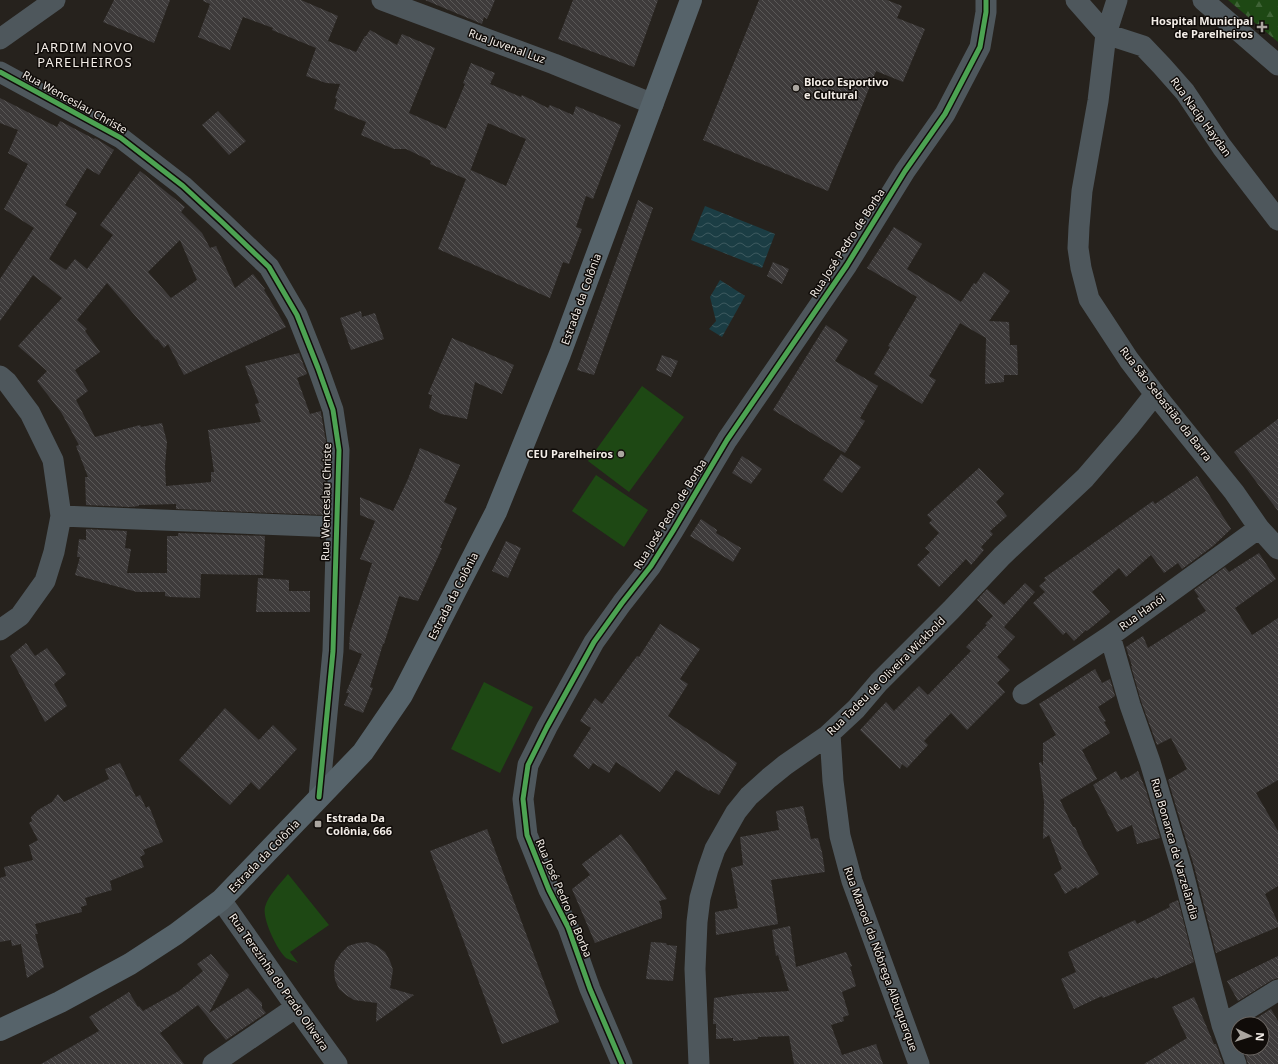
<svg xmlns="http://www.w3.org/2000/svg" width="1278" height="1064" font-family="'Noto Sans',sans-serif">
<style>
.forest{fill:url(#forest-firs)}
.park{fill:#1e4814}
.water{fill:url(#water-waves)}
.building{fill:url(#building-back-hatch);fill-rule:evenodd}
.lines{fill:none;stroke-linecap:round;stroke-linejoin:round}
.street{stroke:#4e575c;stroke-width:21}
.secondary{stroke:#56636a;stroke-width:22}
.cycleway-casing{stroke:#100c09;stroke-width:8}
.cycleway{stroke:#4ca352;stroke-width:5}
.poi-dot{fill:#aba6a0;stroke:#100c09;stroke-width:1.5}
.labels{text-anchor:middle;stroke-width:3;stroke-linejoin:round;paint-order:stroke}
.poi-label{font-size:11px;font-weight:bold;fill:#f3ede7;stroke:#100c09;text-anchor:end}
.street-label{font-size:11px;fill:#f3ede7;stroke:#100c09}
.quarter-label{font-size:13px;letter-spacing:1px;fill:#f3ede7;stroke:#100c09}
</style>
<defs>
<pattern id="forest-firs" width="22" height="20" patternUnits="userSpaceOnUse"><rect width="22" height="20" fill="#1e4814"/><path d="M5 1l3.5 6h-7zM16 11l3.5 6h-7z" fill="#3f6336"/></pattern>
<pattern id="water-waves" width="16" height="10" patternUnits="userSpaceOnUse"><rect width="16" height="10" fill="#1b3d44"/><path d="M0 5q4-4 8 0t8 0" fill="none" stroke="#3d595f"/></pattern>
<pattern id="building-back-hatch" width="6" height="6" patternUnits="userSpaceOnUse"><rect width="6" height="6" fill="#3e3b3b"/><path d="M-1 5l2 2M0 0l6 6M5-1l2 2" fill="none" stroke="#5a5857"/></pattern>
</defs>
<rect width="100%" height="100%" fill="#26221d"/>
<path class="forest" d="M 1228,0 L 1278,0 L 1278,42 Z"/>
<path class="park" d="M 642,386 L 684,417 L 629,492 L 588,461 Z
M 596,475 L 648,510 L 624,547 L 572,511 Z
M 484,682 L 533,707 L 500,773 L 451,749 Z
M 288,874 L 329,925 L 290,952 L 298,963 C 294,961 289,960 286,958 C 277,950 262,919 265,907 C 268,895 281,883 288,874 Z"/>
<path class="water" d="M 705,206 L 775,234 L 762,268 L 691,240 Z
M 720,280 L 745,296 L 722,337 L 709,329 L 716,321 L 710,297 Z"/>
<path class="building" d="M 114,0 L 170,0 L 154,43 L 103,22 Z
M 203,0 L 301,0 L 338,16 L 328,41 L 356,52 L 365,36 L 366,36 L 370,30 L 397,45 L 402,34 L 435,48 L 409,113 L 446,129 L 465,84 L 463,83 L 471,63 L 495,73 L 490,84 L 521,97 L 522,95 L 548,108 L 550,105 L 573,115 L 576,106 L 621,125 L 593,199 L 586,196 L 576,227 L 582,229 L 569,264 L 563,262 L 550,298 L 438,249 L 466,179 L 430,164 L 431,161 L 406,149 L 394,149 L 361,135 L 366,122 L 334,109 L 337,99 L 335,98 L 340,84 L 326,83 L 306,76 L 316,48 L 272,30 L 273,28 L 243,17 L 230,50 L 198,37 L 210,4 L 203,1 ZM 488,123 L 526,139 L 506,186 L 471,170 L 468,177 Z
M 425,0 L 495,0 L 487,19 L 484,17 L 482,24 Z
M 573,0 L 658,0 L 634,67 L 558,39 Z
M 759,0 L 887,0 L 902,6 L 897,18 L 925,29 L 903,82 L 876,71 L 828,191 L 703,140 Z
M 0,98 L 57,127 L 60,121 L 94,139 L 95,138 L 114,150 L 99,175 L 87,168 L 65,205 L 77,213 L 49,259 L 66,270 L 75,259 L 87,269 L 113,235 L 100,225 L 140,171 L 185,207 L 181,212 L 202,233 L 210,248 L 216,246 L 235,288 L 253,274 L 265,289 L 264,290 L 286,327 L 184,375 L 168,344 L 164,348 L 157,339 L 156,340 L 107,283 L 77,320 L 87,329 L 85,331 L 100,352 L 75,370 L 88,391 L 76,400 L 95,437 L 140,425 L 141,427 L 162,423 L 167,442 L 165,466 L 166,486 L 211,482 L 211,472 L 214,472 L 208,430 L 261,422 L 255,404 L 259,403 L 245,366 L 299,353 L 307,374 L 297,378 L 310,414 L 321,411 L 321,413 L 326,442 L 325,515 L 176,509 L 176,504 L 139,505 L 139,506 L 130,507 L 86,505 L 85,477 L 88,477 L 76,446 L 79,445 L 61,412 L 37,381 L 47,371 L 18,346 L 62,298 L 33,275 L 0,321 L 0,279 L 34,228 L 4,209 L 28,164 L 8,153 L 18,130 L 0,123 ZM 180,240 L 197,280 L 171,298 L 148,272 Z
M 218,111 L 246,141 L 229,155 L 202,125 Z
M 638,200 L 653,208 L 594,375 L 577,370 Z
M 894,227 L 922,244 L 907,269 L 961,302 L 974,283 L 976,284 L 984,272 L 1010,291 L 989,321 L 1009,322 L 1010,345 L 1017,345 L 1018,375 L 1004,375 L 1004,382 L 985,384 L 986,338 L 960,323 L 929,376 L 936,380 L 922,404 L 874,374 L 890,347 L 888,346 L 917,297 L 867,268 Z
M 773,262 L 789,269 L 782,284 L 767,276 Z
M 361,311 L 362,317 L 375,313 L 384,339 L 351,350 L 340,318 Z
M 826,325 L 848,340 L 835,361 L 878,386 L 860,418 L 865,421 L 845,453 L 773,410 Z
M 452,338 L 514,365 L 502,394 L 475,382 L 467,419 L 441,414 L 429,408 L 432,395 L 428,394 Z
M 662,355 L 678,361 L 671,377 L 656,370 Z
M 1278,419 L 1278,511 L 1234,452 Z
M 420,448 L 460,465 L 444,502 L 457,508 L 440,548 L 442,548 L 418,601 L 399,596 L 384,644 L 383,644 L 370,687 L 373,688 L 363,713 L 344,705 L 349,693 L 346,693 L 362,654 L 349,649 L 350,633 L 372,563 L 360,559 L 375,521 L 360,515 L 360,497 L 393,511 L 408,479 Z
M 841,454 L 861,467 L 842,493 L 823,480 Z
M 742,456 L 762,469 L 751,484 L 732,473 Z
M 979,468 L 1004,494 L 996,502 L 1007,516 L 990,531 L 993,534 L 981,547 L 984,550 L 971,565 L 966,559 L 939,587 L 917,565 L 930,552 L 925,548 L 939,533 L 929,523 L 932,520 L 927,515 Z
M 1197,476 L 1231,529 L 1213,546 L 1182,569 L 1178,563 L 1164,573 L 1151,555 L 1126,577 L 1119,568 L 1092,592 L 1110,612 L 1087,631 L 1086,630 L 1074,641 L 1066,632 L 1063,635 L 1033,603 L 1045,592 L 1039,586 L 1046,580 L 1044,578 L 1153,501 L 1155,504 Z
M 701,519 L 717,530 L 716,533 L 741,548 L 733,562 L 690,536 Z
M 86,529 L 127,531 L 125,548 L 131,549 L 127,573 L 167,573 L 167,536 L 178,536 L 178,533 L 265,536 L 263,575 L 201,574 L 200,598 L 171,597 L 165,596 L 165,592 L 137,592 L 75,575 L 80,557 L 77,557 L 79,539 L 86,540 Z
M 506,541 L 521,548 L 508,578 L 492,571 Z
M 1259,553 L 1276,579 L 1235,608 L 1252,635 L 1278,618 L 1278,780 L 1256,793 L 1278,831 L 1278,886 L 1265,894 L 1278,923 L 1278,927 L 1216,953 L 1194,866 L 1168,780 L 1187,769 L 1171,738 L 1157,745 L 1141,701 L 1131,666 L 1132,666 L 1126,647 L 1143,636 L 1148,648 L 1206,611 L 1197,598 L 1199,597 L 1194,590 L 1225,567 L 1229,572 Z
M 258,578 L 289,580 L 289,591 L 310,591 L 310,612 L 256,612 Z
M 1025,583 L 1035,592 L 1004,627 L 1015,637 L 997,657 L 1010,670 L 997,683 L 1005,692 L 967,730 L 951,713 L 924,741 L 928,745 L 907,768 L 902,764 L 900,769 L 860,730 L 886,702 L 894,711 L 919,686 L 928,695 L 971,651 L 966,647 L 987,625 L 985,624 L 993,616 L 977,600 L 987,589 L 1004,605 Z
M 660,624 L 700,649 L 680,679 L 688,684 L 668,716 L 737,763 L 719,795 L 710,790 L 709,791 L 676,770 L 660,792 L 616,762 L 609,773 L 593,763 L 589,769 L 573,756 L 591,728 L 580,721 L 595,698 L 602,704 L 637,656 L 639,657 Z
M 26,643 L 35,656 L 47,648 L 66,674 L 54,684 L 67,706 L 45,722 L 10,656 Z
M 1095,669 L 1102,683 L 1110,679 L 1115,696 L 1098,707 L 1106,721 L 1104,722 L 1110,733 L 1082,750 L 1097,779 L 1060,800 L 1073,827 L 1075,827 L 1084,848 L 1099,874 L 1077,889 L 1076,887 L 1065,894 L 1054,874 L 1062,869 L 1049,835 L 1043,839 L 1044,802 L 1039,763 L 1041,762 L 1043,766 L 1043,743 L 1056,735 L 1039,704 Z
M 225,708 L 259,740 L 273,725 L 297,749 L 259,790 L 251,782 L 230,805 L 179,760 Z
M 120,763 L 136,797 L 140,795 L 146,808 L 149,806 L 163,842 L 143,850 L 145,854 L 140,857 L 144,867 L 110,881 L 112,890 L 85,898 L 87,905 L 81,907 L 82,912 L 35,924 L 38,934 L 35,934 L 44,967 L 27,978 L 21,944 L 12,946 L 11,940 L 0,942 L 0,878 L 6,876 L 4,867 L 33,860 L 29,845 L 38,840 L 29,823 L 32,821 L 31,817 L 38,810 L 52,802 L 58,794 L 64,802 L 109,779 L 105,769 Z
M 1116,771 L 1121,780 L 1126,777 L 1127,778 L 1138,771 L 1146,790 L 1160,838 L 1137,844 L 1132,825 L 1117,832 L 1093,785 Z
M 803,806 L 811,839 L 818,838 L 822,852 L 825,872 L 771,880 L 778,924 L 716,935 L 715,912 L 738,908 L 731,868 L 743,865 L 740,837 L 779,830 L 776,811 Z
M 487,829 L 559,1022 L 502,1044 L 430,851 Z
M 621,834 L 638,856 L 667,899 L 659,901 L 662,911 L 662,918 L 595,943 L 572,889 L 590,875 L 582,864 Z
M 1178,900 L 1194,962 L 1155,979 L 1154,977 L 1103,998 L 1102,996 L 1074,1009 L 1061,979 L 1076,972 L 1068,952 L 1135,920 L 1137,924 L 1170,907 L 1169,904 Z
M 790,926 L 796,967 L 846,952 L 852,966 L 850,967 L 856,986 L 842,992 L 849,1015 L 843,1017 L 844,1021 L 831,1025 L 842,1055 L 876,1044 L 883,1064 L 794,1064 L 789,1036 L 758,1037 L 758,1039 L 733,1041 L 733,1038 L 716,1039 L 716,1024 L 713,1024 L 714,998 L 741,994 L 789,991 L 778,955 L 776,956 L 772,930 Z
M 368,942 L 377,946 L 385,952 L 390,961 L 393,970 L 390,988 L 414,995 L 376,1022 L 377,1003 L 354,1000 L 346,995 L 339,989 L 335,980 L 334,971 L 335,962 L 341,953 L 348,946 L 358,943 Z
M 651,942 L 666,943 L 667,945 L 677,946 L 673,981 L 646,979 Z
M 211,954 L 229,975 L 209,1013 L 248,988 L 262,1003 L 262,1008 L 266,1013 L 226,1040 L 198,1005 L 160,1033 L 184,1064 L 41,1064 L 99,1031 L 89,1017 L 129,992 L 138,1007 L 139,1006 L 143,1011 L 179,991 L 203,971 L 197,964 Z
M 1278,956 L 1278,978 L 1272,980 L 1238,1001 L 1227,981 Z
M 1194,997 L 1214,1044 L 1216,1044 L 1223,1064 L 1144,1064 L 1187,1038 L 1172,1007 Z
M 1271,1009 L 1278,1021 L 1278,1064 L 1248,1064 L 1243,1048 L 1262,1048 L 1262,1024 L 1249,1024 L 1249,1023 Z"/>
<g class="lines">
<path class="street" d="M 382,0 L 554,64 L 653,104
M 1076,0 L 1106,34 L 1143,46 L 1162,66 L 1185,92 L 1222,147 L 1278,220
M 1117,0 L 1106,34 L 1098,101 L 1082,191 L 1079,227 L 1078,248 L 1081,268 L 1089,299 L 1129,360 L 1155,394 L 1234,492 L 1259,528 L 1278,549
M 1203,0 L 1278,65
M 0,39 L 55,0
M 0,72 L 121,138 L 183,186 L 223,223 L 269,267 L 297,315 L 318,368 L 333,410 L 339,450 L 333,651 L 319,797
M 0,376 L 7,382 L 30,413 L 53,460 L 61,516 L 54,552 L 45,581 L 20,616 L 0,630
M 61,516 L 336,527
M 1110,636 L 1130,705 L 1150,762 L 1182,869 L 1222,1025 L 1236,1064
M 1023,694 L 1110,636 L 1259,528
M 830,734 L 833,781 L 840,836 L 852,881 L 919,1064
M 221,900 C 260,955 297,1010 337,1064
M 1222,1025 L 1278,990
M 213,1064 L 295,1008
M 622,1064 L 590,989 L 568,927 L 549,890 L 527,835 L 523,799 L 528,765 L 547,727 L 594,642 L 622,603 L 651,566 L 673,531 L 727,440 L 847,265 L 905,171 L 945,114 L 980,47 L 986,12 L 986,0
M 699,1064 L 695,969 L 697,922 L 700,898 L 708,869 L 715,849 L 736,812 L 749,796 L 769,778 L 785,765 L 827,736 L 856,709 L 879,682 L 951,610 L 1002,556 L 1085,478 L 1128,428 L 1155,394"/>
<path class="secondary" d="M 0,1030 L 60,1002 L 130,964 L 176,934 L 221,900 L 363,752 L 402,695 L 496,512 L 560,354 L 691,0"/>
<defs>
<path id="cycleway" d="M 0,72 L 121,138 L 183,186 L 223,223 L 269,267 L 297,315 L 318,368 L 333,410 L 339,450 L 333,651 L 319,797
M 622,1064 L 590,989 L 568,927 L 549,890 L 527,835 L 523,799 L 528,765 L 547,727 L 594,642 L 622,603 L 651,566 L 673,531 L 727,440 L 847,265 L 905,171 L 945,114 L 980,47 L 986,12 L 986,0"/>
</defs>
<use href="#cycleway" class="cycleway-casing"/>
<use href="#cycleway" class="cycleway"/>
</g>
<g class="poi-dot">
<path d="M1260 21h4v4h4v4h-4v4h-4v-4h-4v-4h4z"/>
<circle cx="796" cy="88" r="4"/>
<circle cx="621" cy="454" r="4"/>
<rect x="314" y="820" width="8" height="8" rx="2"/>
</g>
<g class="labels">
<g class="poi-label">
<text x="1253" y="25">Hospital Municipal<tspan x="1253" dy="13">de Parelheiros</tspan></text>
<text x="804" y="86" text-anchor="start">Bloco Esportivo<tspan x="804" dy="13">e Cultural</tspan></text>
<text x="613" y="458">CEU Parelheiros</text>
<text x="326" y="822" text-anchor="start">Estrada Da<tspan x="326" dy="13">Colônia, 666</tspan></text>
</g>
<g class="street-label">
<text transform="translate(507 46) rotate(20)" y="4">Rua Juvenal Luz</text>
<text transform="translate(75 102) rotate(29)" y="4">Rua Wenceslau Christe</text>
<text transform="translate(1201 117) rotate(54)" y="4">Rua Nacip Haydan</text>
<text transform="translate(847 243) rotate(-57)" y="4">Rua José Pedro de Borba</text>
<text transform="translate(581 299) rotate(-70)" y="4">Estrada da Colônia</text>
<text transform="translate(1166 404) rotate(52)" y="4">Rua São Sebastião da Barra</text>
<text transform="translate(326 502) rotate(-89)" y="4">Rua Wenceslau Christe</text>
<text transform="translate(670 514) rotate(-58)" y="4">Rua José Pedro de Borba</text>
<text transform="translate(453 596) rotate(-63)" y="4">Estrada da Colônia</text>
<text transform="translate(1142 612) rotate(-36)" y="4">Rua Hanói</text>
<text transform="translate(886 676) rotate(-45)" y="4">Rua Tadeu de Oliveira Wickbold</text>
<text transform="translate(1175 849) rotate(74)" y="4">Rua Bonanca de Varzelândia</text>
<text transform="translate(264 856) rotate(-46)" y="4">Estrada da Colônia</text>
<text transform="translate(564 898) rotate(67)" y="4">Rua José Pedro de Borba</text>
<text transform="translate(881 959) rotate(70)" y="4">Rua Manoel da Nóbrega Albuquerque</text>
<text transform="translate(279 982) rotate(55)" y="4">Rua Terezinha do Prado Oliveira</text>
</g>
<g class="quarter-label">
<text x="85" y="52">JARDIM NOVO<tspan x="85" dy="15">PARELHEIROS</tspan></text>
</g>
</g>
<g transform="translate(1250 1036) rotate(94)"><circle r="19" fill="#100c09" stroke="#6b6662"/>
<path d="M0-3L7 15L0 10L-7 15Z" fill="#aba6a0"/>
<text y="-6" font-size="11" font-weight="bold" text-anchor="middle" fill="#f3ede7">N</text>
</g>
</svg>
